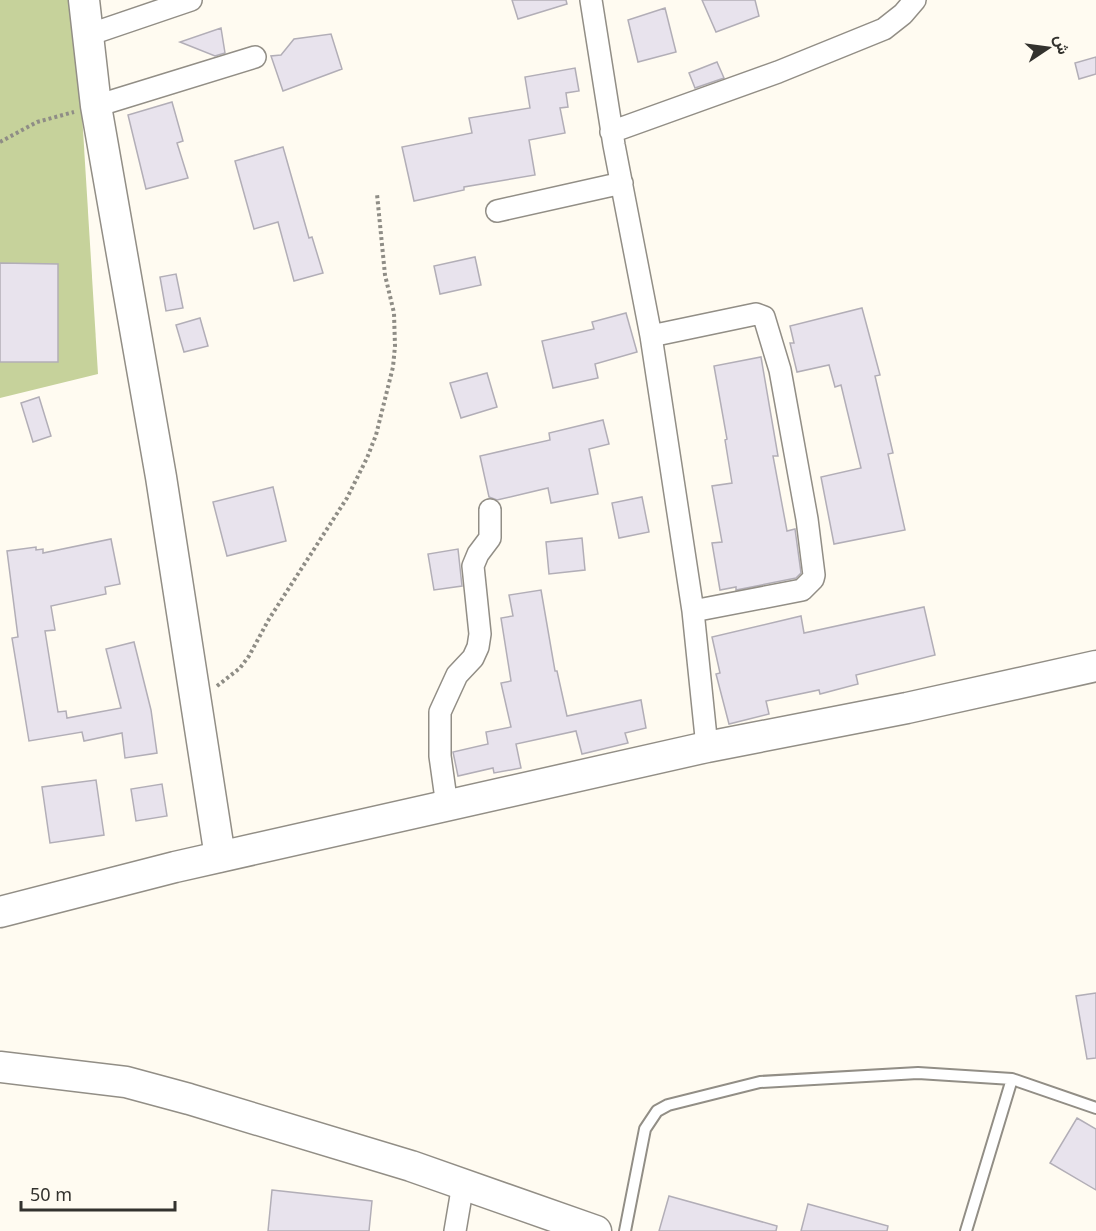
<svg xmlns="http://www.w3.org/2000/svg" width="1096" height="1231" font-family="'Noto Sans',Vazirmatn,sans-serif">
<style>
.green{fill:#c6d29b}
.building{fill:#e8e3ed;stroke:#b2aeb7;stroke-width:1.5}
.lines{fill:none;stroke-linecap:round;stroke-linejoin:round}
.lane-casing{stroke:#928e86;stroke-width:14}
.street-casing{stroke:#928e86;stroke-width:24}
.secondary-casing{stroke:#928e86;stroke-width:33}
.path{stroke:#8f8d86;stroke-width:4;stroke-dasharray:3 3;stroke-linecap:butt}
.lane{stroke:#fff;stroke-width:10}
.street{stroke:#fff;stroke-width:21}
.secondary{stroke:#fff;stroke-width:30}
</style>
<rect width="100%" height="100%" fill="#fffbf1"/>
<path class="green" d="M 0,0 L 75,0 L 98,374 L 0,398 Z"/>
<path class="building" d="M 512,0 L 566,0 L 567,4 L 518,19 Z
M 702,0 L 755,0 L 759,16 L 716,32 Z
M 665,8 L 676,52 L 638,62 L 628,20 Z
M 221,28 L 225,53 L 215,56 L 180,42 Z
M 331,34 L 342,69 L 283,91 L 271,56 L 281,55 L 294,39 Z
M 1096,57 L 1096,74 L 1079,79 L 1075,63 Z
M 717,62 L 724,78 L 695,88 L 689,73 Z
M 575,68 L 579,91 L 566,93 L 568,107 L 560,108 L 565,133 L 529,140 L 535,175 L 464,187 L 464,190 L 414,201 L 402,147 L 472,133 L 469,118 L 530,108 L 525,77 Z
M 172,102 L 183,141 L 177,143 L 188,178 L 146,189 L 128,115 Z
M 283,147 L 309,238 L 312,237 L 323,273 L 294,281 L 278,222 L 254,229 L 235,161 Z
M 475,257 L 481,285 L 440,294 L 434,266 Z
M 0,263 L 58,264 L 58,362 L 0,362 Z
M 176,274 L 183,308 L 166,311 L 160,277 Z
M 862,308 L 880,375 L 875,376 L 893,453 L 888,454 L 905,530 L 834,544 L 821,477 L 861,468 L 841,385 L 835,387 L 829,365 L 797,372 L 790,343 L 794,343 L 790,326 Z
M 626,313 L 637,352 L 595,364 L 598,378 L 553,388 L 542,341 L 594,329 L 592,322 Z
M 200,318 L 208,346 L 184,352 L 176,325 Z
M 761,357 L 778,456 L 773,456 L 787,531 L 795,529 L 801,573 L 796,578 L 736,590 L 736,587 L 720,590 L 712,543 L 722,542 L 712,486 L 732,483 L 725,440 L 727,439 L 714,366 Z
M 487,373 L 497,407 L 461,418 L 450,383 Z
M 39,397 L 51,436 L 33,442 L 21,403 Z
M 603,420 L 609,444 L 589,449 L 598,494 L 551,503 L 548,488 L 497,500 L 489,497 L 480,456 L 550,440 L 549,433 Z
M 273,487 L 286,541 L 227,556 L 213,502 Z
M 642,497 L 649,532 L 619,538 L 612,503 Z
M 582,538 L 585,570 L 549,574 L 546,542 Z
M 111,539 L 120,584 L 105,587 L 106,594 L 51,606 L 55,630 L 45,631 L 58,712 L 66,711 L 67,718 L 121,708 L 106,649 L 134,642 L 151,710 L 157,753 L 125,758 L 122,733 L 84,741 L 82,732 L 29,741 L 12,638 L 18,637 L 7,551 L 36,547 L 36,550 L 43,549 L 43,553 Z
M 458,549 L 462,586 L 434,590 L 428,554 Z
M 541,590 L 555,671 L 557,671 L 567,716 L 641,700 L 646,728 L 625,733 L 628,743 L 582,754 L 576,731 L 516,744 L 521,768 L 494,773 L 493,768 L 458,776 L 453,752 L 488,744 L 486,732 L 511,727 L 501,683 L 511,681 L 501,618 L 513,616 L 509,595 Z
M 924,607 L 935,655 L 856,675 L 858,684 L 820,694 L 819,690 L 766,701 L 769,714 L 729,724 L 716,674 L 720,673 L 712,637 L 801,616 L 804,633 Z
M 96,780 L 104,835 L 50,843 L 42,787 Z
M 162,784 L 167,816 L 136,821 L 131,789 Z
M 1096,993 L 1096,1058 L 1087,1059 L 1076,996 Z
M 1077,1118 L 1096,1129 L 1096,1190 L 1050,1163 Z
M 272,1190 L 372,1201 L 369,1231 L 268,1231 Z
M 669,1196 L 777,1226 L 776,1231 L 659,1231 Z
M 808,1204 L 888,1226 L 887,1231 L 801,1231 Z"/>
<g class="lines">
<defs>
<path id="lane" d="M 625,1231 L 645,1129 L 657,1111 L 668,1105 L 760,1082 L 918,1073 L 1012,1079 L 1096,1108
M 966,1231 L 1012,1079"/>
<path id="street" d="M 591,0 L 614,145 L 651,336 L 693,611 L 707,747
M 88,35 L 191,0
M 96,106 L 255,57
M 611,132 L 778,72 L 884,29 L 903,14 L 915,0
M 497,211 L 622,183
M 651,336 L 756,314 L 764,317 L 780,370 L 807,519 L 814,575 L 813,579 L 802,590 L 693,611
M 447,806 L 440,756 L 440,712 L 457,675 L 473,658 L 478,647 L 480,634 L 473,566 L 478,554 L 490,538 L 490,510
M 455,1231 L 463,1184"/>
<path id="secondary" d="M 84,0 L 96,106 L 161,477 L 220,857
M 0,912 L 175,867 L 707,747 L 907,708 L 1096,666
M 0,1067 L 126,1082 L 189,1099 L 411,1166 L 596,1231"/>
</defs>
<use href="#lane" class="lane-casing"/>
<use href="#street" class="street-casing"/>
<use href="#secondary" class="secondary-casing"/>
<path class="path" d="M 0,142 L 37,122 L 74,112
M 217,686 L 240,668 L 249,656 L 269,619 L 347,498 L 367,458 L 376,435 L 393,367 L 395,346 L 394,313 L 385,275 L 377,194"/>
<use href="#lane" class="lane"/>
<use href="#street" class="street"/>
<use href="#secondary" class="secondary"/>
</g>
<g transform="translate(1048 48) rotate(77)" stroke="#fffbf1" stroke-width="4.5" paint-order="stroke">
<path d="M0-4.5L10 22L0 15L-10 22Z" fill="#33322e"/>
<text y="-9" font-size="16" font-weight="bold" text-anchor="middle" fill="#33322e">ش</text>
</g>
<path d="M21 1201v9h154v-9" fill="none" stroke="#33322e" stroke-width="3"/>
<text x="30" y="1201" font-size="18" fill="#33322e" stroke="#fffbf1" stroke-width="4.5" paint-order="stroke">50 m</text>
</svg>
